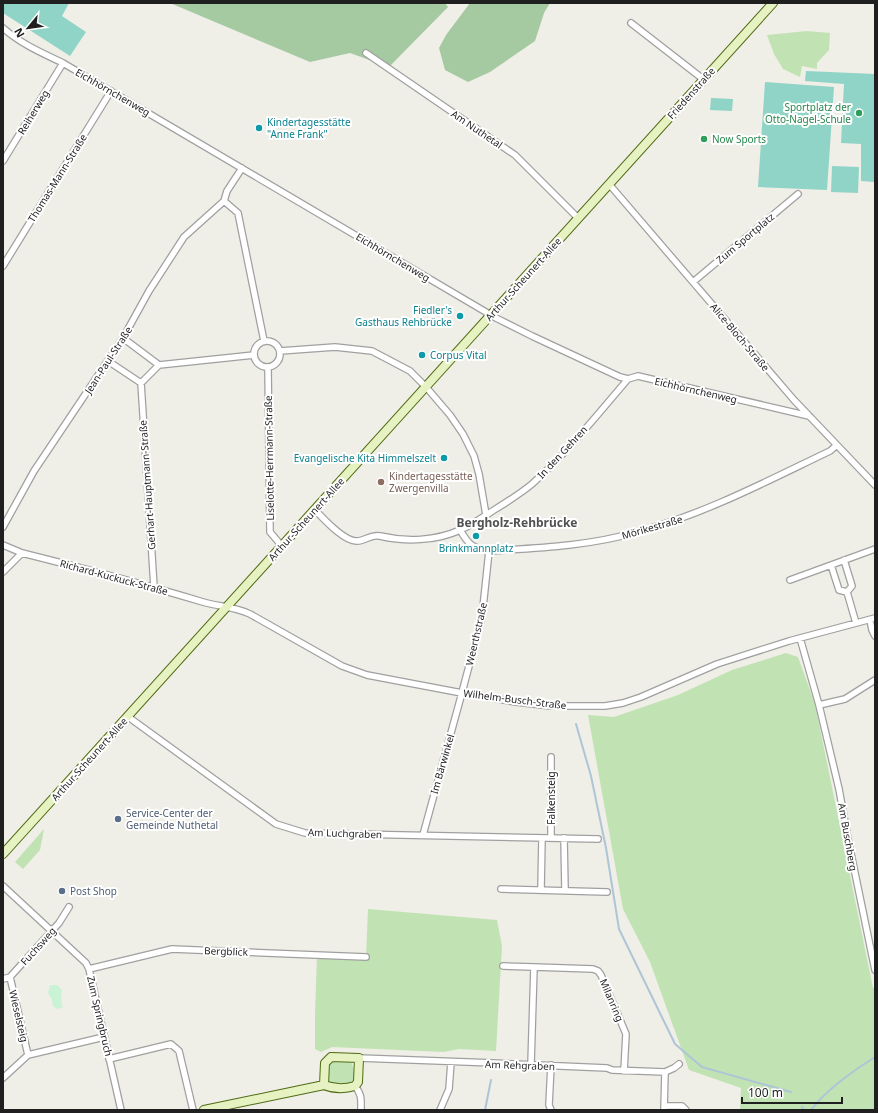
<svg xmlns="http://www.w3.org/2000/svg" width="878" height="1113" font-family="'Noto Sans',sans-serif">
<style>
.grass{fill:#c1e3b3}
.forest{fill:#a5c9a1}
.park{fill:#caf3d5}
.pitch{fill:#8fd4c7}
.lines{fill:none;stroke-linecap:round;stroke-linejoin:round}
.stream{stroke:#adc5d7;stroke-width:2}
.street-casing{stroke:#a0a0a0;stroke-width:8}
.secondary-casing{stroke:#4f6a12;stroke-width:10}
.street{stroke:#fff;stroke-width:5.5}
.secondary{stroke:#e6f2c2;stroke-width:8}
.leisure-dot{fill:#2e9e5b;stroke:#fff;stroke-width:1.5}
.culture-dot{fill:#0f9aa8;stroke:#fff;stroke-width:1.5}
.education-dot{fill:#8d6e63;stroke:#fff;stroke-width:1.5}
.service-dot{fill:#5c6f8a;stroke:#fff;stroke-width:1.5}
.labels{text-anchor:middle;stroke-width:4;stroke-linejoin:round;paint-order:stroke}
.street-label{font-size:10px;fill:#1f1f1f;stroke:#fff}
.leisure-label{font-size:10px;fill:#27864d;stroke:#fff;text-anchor:end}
.culture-label{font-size:10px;fill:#0d838f;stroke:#fff;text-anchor:start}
.education-label{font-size:10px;fill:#785e54;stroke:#fff;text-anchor:start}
.service-label{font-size:10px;fill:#4e5e75;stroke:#fff;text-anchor:start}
.quarter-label{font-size:12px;font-weight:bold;fill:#525252;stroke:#fff}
</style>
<rect width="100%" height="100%" fill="#efeee7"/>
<path class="grass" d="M 807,31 L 830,33 L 829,50 L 817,63 L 817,69 L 802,66 L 800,77 L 783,69 L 774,54 L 767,35 Z
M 786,653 L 798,657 L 815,704 L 873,988 L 875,988 L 875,1110 L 740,1110 L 741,1088 L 689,1070 L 650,962 L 623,909 L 588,715 L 614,717 L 678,695 L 732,670 Z
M 44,829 L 40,850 L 23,869 L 15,862 Z
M 368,909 L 497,920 L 502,946 L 496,1051 L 459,1049 L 444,1052 L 332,1047 L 321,1052 L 315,1049 L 315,1014 L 317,955 L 366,957 Z
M 333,1061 L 350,1061 C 354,1065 356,1078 352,1082 C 347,1087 331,1085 327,1080 L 328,1065 Z"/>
<path class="forest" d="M 170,3 L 445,3 L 448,7 L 389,67 L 350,53 L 310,62 Z
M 470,3 L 550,3 L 544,13 L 535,41 L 490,72 L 468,82 L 445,70 L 439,48 L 446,35 Z"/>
<path class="park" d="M 50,985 L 57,985 L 62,990 L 61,1000 L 63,1007 L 57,1009 L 53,1006 L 52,1000 L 48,993 Z"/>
<path class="pitch" d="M 3,3 L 69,3 L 62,16 L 86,32 L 70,56 L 3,13 Z
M 806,71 L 875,74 L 875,182 L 861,181 L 861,144 L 841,143 L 844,84 L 805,81 Z
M 765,82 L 834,87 L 827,190 L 758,187 Z
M 711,98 L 733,99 L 732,111 L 710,110 Z
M 832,166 L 859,167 L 858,193 L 831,192 Z"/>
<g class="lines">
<path class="stream" d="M 576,724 L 591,776 L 606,848 L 619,929 L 675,1044 L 702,1067 L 791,1092
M 802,1107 L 804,1110
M 485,1110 L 491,1080
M 811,1110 C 825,1091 854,1070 875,1057"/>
<defs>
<path id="street" d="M 631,23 L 703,79
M 3,28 C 21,44 42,53 63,63 L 496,318 L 532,336 L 620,377 L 628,379 L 638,376 L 809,416
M 366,53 L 515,155 L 578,218
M 3,161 L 63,63
M 242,168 L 227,191 L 224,201 L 238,213 L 264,341
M 609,184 L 794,400 L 875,485
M 3,266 L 111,91
M 693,282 L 798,194
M 123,338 L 159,365 L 254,355
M254 354a13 13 0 1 1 26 0a13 13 0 1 1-26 0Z
M 280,351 L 335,347 L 372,351 L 410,371 L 426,387 L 450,415 L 463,434 L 474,456 L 479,474 L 486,515
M 108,361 L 141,383 L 154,587
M 268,367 L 270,532 L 281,545
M 141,383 L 159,365
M 314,509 C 323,518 344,542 357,541 C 365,541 371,534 380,536 C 406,542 436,541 460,530 C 472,525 483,517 494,510 C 507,502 520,494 532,484 C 567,453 597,415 628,379
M 3,527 L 34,471 L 123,338 L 149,291 L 184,237 L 224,201
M 460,530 C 469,545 472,548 489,551 C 539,548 589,546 637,532 C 705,514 767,481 830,451 L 837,445
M 3,545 L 22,553 C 82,568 143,584 203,602 C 220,607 233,606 250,614 L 342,666 L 367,675 L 462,693 L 516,702 L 551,706 L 605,706 L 623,703 L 641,697 L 717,664 L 789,641 L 875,618
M 844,560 L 852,586 L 847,592
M 831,565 L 839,590 L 847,592
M 3,572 L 22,553
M 790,580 L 875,549
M 847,592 L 856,623
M 870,620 L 872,630 L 875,636
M 800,638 L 819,705 L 839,789 L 848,839 L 875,970
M 819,705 L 845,699 L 875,680
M 127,716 L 276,824 L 305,833 L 598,839
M 423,835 L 460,700 L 482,617 L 489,551
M 551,838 L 551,757
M 564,838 L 565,890
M 3,886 L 86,963 L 89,969 L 121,1110
M 501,889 L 607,892
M 541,889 L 542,838
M 503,966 L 534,967
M 89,969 L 172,949 L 366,957
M 10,977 L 28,1055
M 3,979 L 10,977 L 59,923 L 69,907
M 359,1058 C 442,1061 524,1064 607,1068 L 612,1070 L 665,1072 L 674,1068 L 679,1064
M 109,1059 L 171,1044 L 179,1051 L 193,1110
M 531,1064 L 534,967 L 593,969 L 598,971 L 601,975 L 626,1034 L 624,1071
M 3,1078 L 28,1055 L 104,1037
M 355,1086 C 362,1095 361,1099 361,1110
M 664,1106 L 682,1106 L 686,1110
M 440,1110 L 449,1089 L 451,1062
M 551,1110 L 549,1105 L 551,1065
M 664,1110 L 665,1072"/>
<path id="secondary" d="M 3,854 L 773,3
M 204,1110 L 324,1085 C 334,1089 345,1089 355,1086 L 358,1082 L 359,1058 L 331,1057 L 325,1063 L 324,1085"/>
</defs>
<use href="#street" class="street-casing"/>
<use href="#secondary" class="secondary-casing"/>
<use href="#street" class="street"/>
<use href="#secondary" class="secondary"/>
</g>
<g class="leisure-dot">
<circle cx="859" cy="113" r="4"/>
<circle cx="704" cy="139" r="4"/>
</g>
<g class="culture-dot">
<circle cx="259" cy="128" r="4"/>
<circle cx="460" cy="316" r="4"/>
<circle cx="422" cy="355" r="4"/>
<circle cx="444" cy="458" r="4"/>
<circle cx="476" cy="536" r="4"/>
</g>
<circle class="education-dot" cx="381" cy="482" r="4"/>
<g class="service-dot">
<circle cx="118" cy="819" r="4"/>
<circle cx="62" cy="891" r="4"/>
</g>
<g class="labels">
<g class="street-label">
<text transform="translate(113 92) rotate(30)" y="4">Eichhörnchenweg</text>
<text transform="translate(691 93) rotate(-48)" y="4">Friedenstraße</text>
<text transform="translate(33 112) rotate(-59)" y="4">Reiherweg</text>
<text transform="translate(477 129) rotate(34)" y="4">Am Nuthetal</text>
<text transform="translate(57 178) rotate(-58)" y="4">Thomas-Mann-Straße</text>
<text transform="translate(745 238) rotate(-40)" y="4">Zum Sportplatz</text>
<text transform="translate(393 257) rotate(31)" y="4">Eichhörnchenweg</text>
<text transform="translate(523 279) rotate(-48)" y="4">Arthur-Scheunert-Allee</text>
<text transform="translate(740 337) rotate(50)" y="4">Alice-Bloch-Straße</text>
<text transform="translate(108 360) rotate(-57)" y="4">Jean-Paul-Straße</text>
<text transform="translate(696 390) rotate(13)" y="4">Eichhörnchenweg</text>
<text transform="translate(562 452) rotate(-47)" y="4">In den Gehren</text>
<text transform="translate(269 458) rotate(-91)" y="4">Liselotte-Herrmann-Straße</text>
<text transform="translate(147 485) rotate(-94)" y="4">Gerhart-Hauptmann-Straße</text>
<text transform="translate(306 519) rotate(-48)" y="4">Arthur-Scheunert-Allee</text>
<text transform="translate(652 527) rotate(-16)" y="4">Mörikestraße</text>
<text transform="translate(114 577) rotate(15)" y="4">Richard-Kuckuck-Straße</text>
<text transform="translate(476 634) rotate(-77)" y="4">Weerthstraße</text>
<text transform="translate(515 699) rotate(7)" y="4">Wilhelm-Busch-Straße</text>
<text transform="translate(89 759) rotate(-48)" y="4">Arthur-Scheunert-Allee</text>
<text transform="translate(442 764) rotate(-74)" y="4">Im Bärwinkel</text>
<text transform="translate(551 798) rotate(-90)" y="4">Falkensteig</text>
<text transform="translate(345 833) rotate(2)" y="4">Am Luchgraben</text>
<text transform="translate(848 837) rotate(80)" y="4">Am Buschberg</text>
<text transform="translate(38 946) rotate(-48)" y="4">Fuchsweg</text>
<text transform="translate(226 951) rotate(2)" y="4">Bergblick</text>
<text transform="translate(612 1000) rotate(67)" y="4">Milanring</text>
<text transform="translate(19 1016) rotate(77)" y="4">Wieselsteig</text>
<text transform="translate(100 1016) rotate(77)" y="4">Zum Springbruch</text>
<text transform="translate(520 1065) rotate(2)" y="4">Am Rehgraben</text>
</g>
<g class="leisure-label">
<text x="851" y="111">Sportplatz der<tspan x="851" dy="12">Otto-Nagel-Schule</tspan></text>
<text x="712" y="143" text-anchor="start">Now Sports</text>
</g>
<g class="culture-label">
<text x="267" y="126">Kindertagesstätte<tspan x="267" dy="12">"Anne Frank"</tspan></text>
<text x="452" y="314" text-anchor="end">Fiedler's<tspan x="452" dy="12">Gasthaus Rehbrücke</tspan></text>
<text x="430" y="359">Corpus Vital</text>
<text x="436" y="462" text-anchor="end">Evangelische Kita Himmelszelt</text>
<text x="476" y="552" text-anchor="middle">Brinkmannplatz</text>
</g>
<g class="education-label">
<text x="389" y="480">Kindertagesstätte<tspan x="389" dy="12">Zwergenvilla</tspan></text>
</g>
<g class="service-label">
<text x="126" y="817">Service-Center der<tspan x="126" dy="12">Gemeinde Nuthetal</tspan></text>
<text x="70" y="895">Post Shop</text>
</g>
<g class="quarter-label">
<text x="517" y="527">Bergholz-Rehbrücke</text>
</g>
</g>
<rect width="878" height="1113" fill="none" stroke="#1f1f1f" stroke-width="8"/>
<g transform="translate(28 28) rotate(241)" stroke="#ffffff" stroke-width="3" paint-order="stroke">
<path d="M0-3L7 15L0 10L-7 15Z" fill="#1f1f1f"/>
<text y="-6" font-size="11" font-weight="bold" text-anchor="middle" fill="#1f1f1f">N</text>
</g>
<path d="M742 1097v6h100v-6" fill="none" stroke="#1f1f1f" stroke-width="2"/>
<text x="748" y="1097" font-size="12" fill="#1f1f1f" stroke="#ffffff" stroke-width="3" paint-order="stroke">100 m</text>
</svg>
